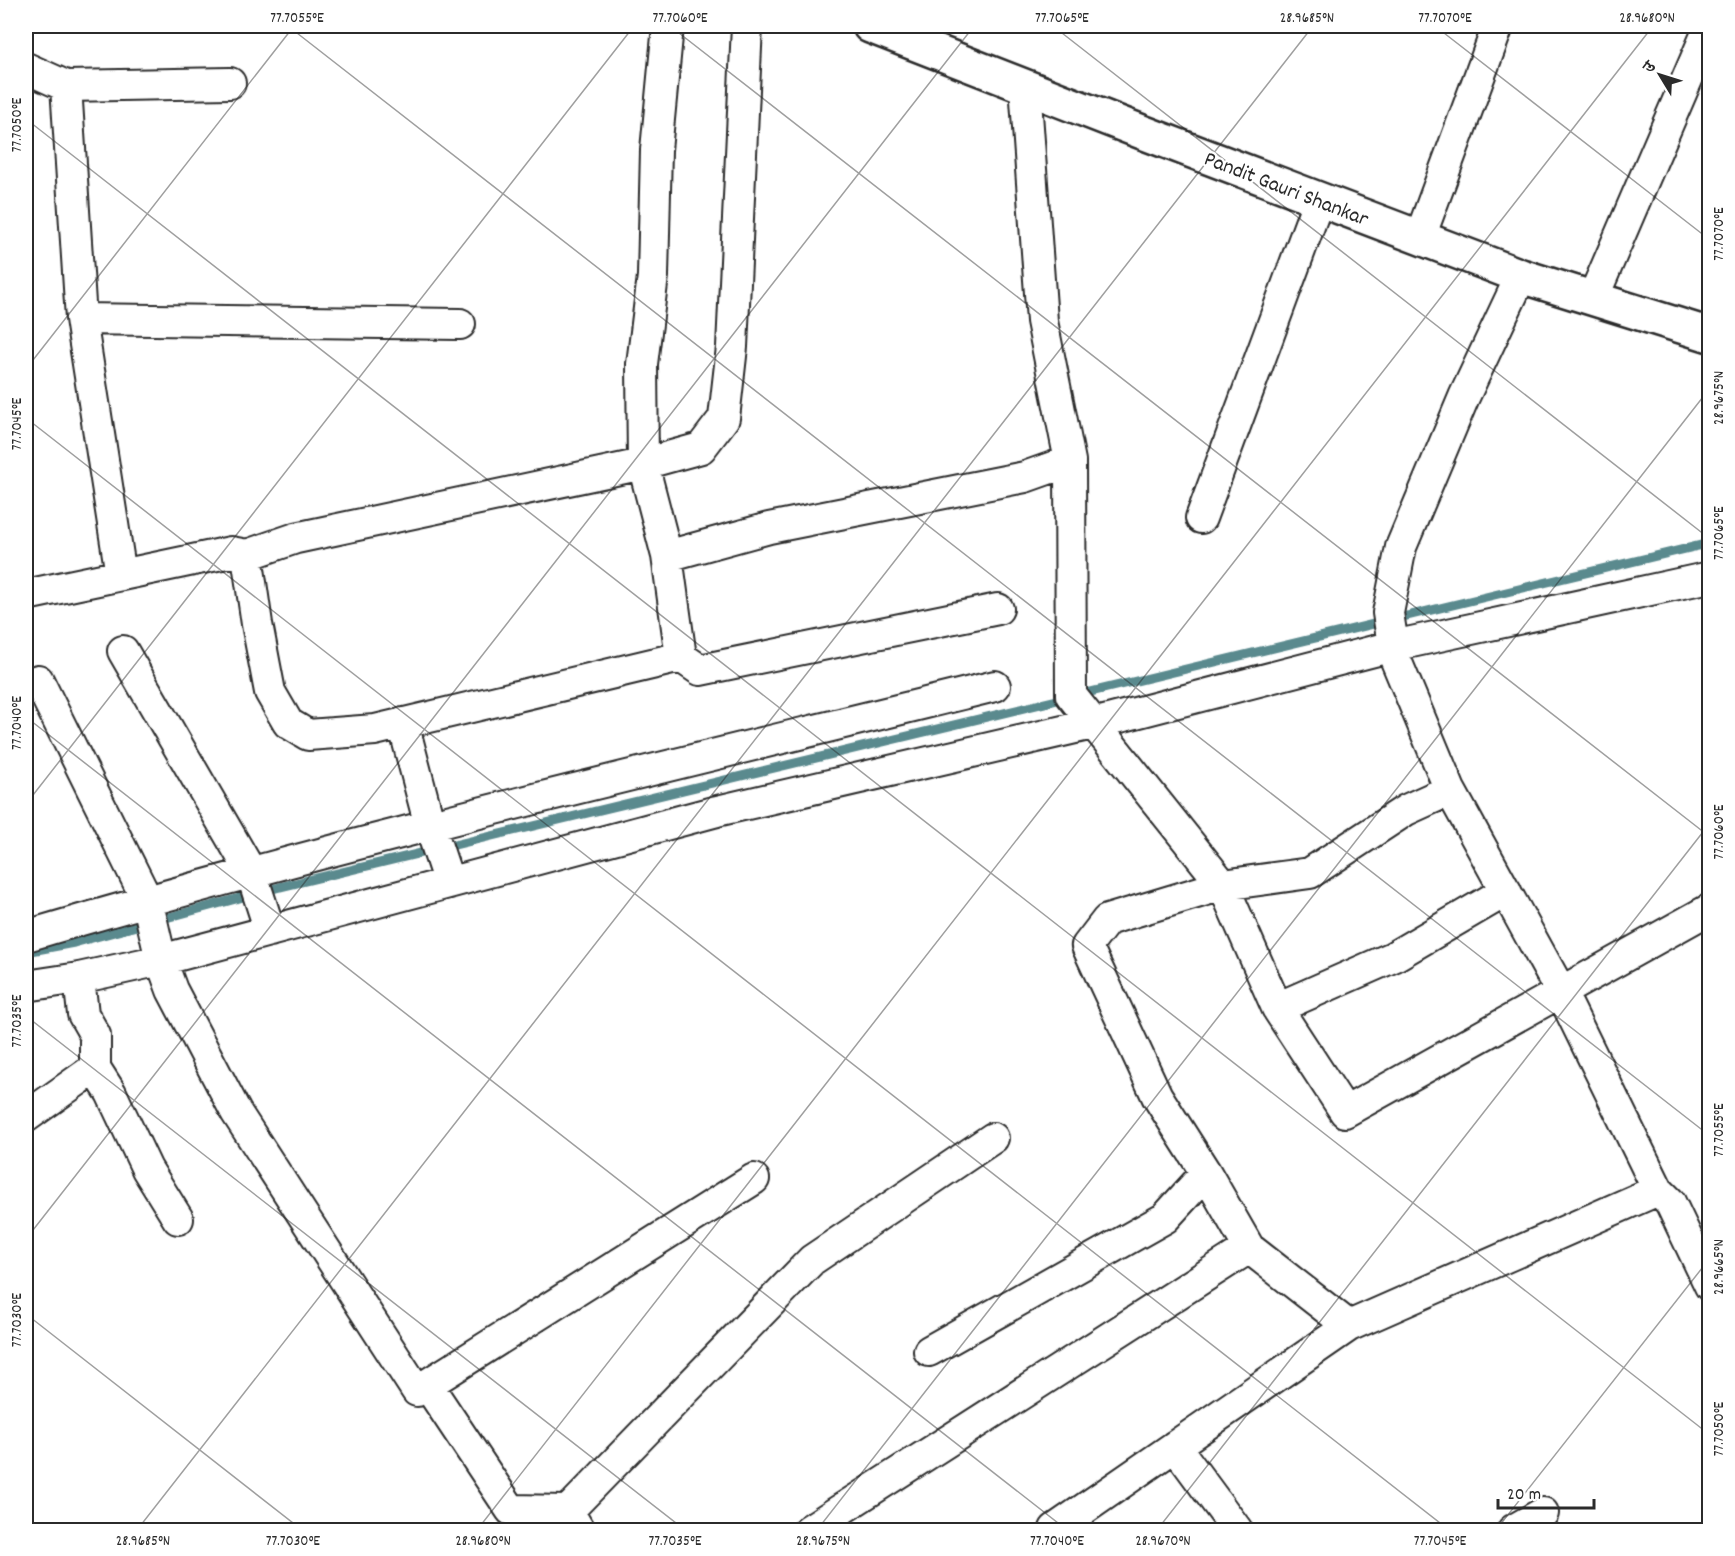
<svg xmlns="http://www.w3.org/2000/svg" width="1735" height="1556" viewBox="0 0 1735 1556" font-family="Dekko,'Playpen Sans Deva',sans-serif">
	<rect width="100%" height="100%" fill="#fff"/>
	<filter id="ink" filterUnits="userSpaceOnUse"><feTurbulence type="fractalNoise" baseFrequency=".0167" numOctaves="2"/><feDisplacementMap in="SourceGraphic" scale="12" xChannelSelector="R" yChannelSelector="G"/><feConvolveMatrix kernelMatrix="1 2 1 2 8 2 1 2 1" color-interpolation-filters="sRGB"/></filter>
	<g filter="url(#ink)">
		<g fill="none" stroke-linecap="round" stroke-linejoin="round">
			<path stroke="#5a8a8e" stroke-width="9" d="M 26,952 L 74,943 L 280,887 L 1710,543"/>
			<g stroke="#2b2b2b" stroke-width="34">
				<path id="minor" d="M 668,26 L 656,150 L 653,276 L 642,364 L 643,464 L 667,556 L 681,657 L 700,670 L 998,609
					M 26,68 L 66,86 L 230,83
					M 66,86 L 81,319 L 121,575
					M 1025,86 L 1042,321 L 1070,461 L 1071,695 L 1223,885 L 1277,1008 L 1345,1112 L 1710,909
					M 1420,237 L 1498,26
					M 1521,276 L 1464,397 L 1401,547 L 1388,613 L 1395,658 L 1450,790 L 1561,992 L 1658,1190 L 1670,1202 L 1710,1286
					M 1593,298 L 1710,26
					M 81,319 L 460,324
					M 1201,518 L 1319,199
					M 247,555 L 257,624 L 270,692 L 288,723 L 308,735 L 375,730 L 681,657
					M 667,556 L 769,528 L 1025,477 L 1070,461
					M 26,595 L 231,552 L 247,555 L 296,538 L 643,464 L 701,448 L 724,418 L 732,347 L 747,26
					M 123,651 L 251,872 L 270,931
					M 38,680 L 147,900 L 161,960 L 172,990 L 236,1112 L 417,1391 L 754,1179
					M 403,723 L 430,826 L 449,883
					M 26,936 C 346,841 671,766 995,686
					M 79,978 L 83,1014 L 95,1035 L 95,1068 L 111,1093 L 147,1169 L 178,1219
					M 26,986 L 79,978 L 161,960 L 717,811 L 1093,724 L 1393,646 L 1710,577
					M 1277,1008 L 1393,957 L 1506,891
					M 26,1117 L 95,1068
					M 1349,1326 L 1249,1248 L 1206,1173 L 1157,1096 L 1087,946 L 1107,920 L 1223,885 L 1310,873 L 1406,810 L 1450,790
					M 929,1351 L 1165,1218 L 1206,1173
					M 427,1384 L 511,1510 L 568,1511 L 579,1530
					M 1175,1446 L 1237,1530
					M 568,1511 L 812,1260 L 993,1138
					M 1055,1529 L 1349,1326 L 1658,1190
					M 809,1530 L 1249,1248
					M 1513,1530 L 1543,1513"/>
			</g>
			<g stroke="#2b2b2b" stroke-width="38">
				<path id="tertiary" d="M 870,26 L 1142,132 L 1521,276 L 1710,335"/>
			</g>
			<use href="#minor" stroke="#fff" stroke-width="30"/>
			<use href="#tertiary" stroke="#fff" stroke-width="33"/>
		</g>
	</g>
	<path fill="none" stroke="#2b2b2b" stroke-width="1.5" stroke-opacity="0.45" d="M 288,26 L 1710,1136M 670,26 L 1710,837M 1053,26 L 1710,539M 1435,26 L 1710,240M 26,119 L 1710,1435M 26,369 L 294,26M 26,418 L 1449,1530M 26,717 L 1067,1530M 26,804 L 634,26M 26,1016 L 685,1530M 26,1239 L 974,26M 26,1314 L 302,1530M 137,1530 L 1313,26M 477,1530 L 1653,26M 817,1530 L 1710,388M 1157,1530 L 1710,823M 1496,1530 L 1710,1258"/>
	<g text-anchor="middle" stroke-width="4.5" stroke-linejoin="round" paint-order="stroke">
		<g font-size="22" fill="#2b2b2b" stroke="#fff">
			<text transform="translate(1287 187) rotate(21)" y="8">Pandit Gauri Shankar</text>
		</g>
	</g>
	<rect width="1735" height="1556" fill="none" stroke="#fff" stroke-width="66"/>
	<g transform="translate(1660 75) rotate(308)" stroke="#ffffff" stroke-width="4.5" paint-order="stroke">
	<path d="M0-4.5L10 22L0 15L-10 22Z" fill="#2b2b2b"/>
	<text y="-9" font-size="16" font-weight="bold" text-anchor="middle" fill="#2b2b2b">उ</text>
	</g>
	<path d="M1498 1499v9h96v-9" fill="none" stroke="#2b2b2b" stroke-width="3"/>
	<text x="1507" y="1499" font-size="18" fill="#2b2b2b" stroke="#ffffff" stroke-width="4.5" paint-order="stroke">20 m</text>
	<rect x="33" y="33" width="1669" height="1490" fill="none" stroke="#2b2b2b" stroke-width="2"/>
	<g font-size="15" text-anchor="middle" fill="#2b2b2b">
		<text x="297" y="22">77.7055°E</text>
		<text x="680" y="22">77.7060°E</text>
		<text x="1062" y="22">77.7065°E</text>
		<text x="1307" y="22">28.9685°N</text>
		<text x="1445" y="22">77.7070°E</text>
		<text x="1647" y="22">28.9680°N</text>
		<text transform="translate(16 125) rotate(-90)" y="5">77.7050°E</text>
		<text transform="translate(1718 234) rotate(-90)" y="5">77.7070°E</text>
		<text transform="translate(1718 398) rotate(-90)" y="5">28.9675°N</text>
		<text transform="translate(16 424) rotate(-90)" y="5">77.7045°E</text>
		<text transform="translate(1718 533) rotate(-90)" y="5">77.7065°E</text>
		<text transform="translate(16 723) rotate(-90)" y="5">77.7040°E</text>
		<text transform="translate(1718 832) rotate(-90)" y="5">77.7060°E</text>
		<text transform="translate(16 1021) rotate(-90)" y="5">77.7035°E</text>
		<text transform="translate(1718 1130) rotate(-90)" y="5">77.7055°E</text>
		<text transform="translate(1718 1267) rotate(-90)" y="5">28.9665°N</text>
		<text transform="translate(16 1320) rotate(-90)" y="5">77.7030°E</text>
		<text transform="translate(1718 1429) rotate(-90)" y="5">77.7050°E</text>
		<text x="143" y="1545">28.9685°N</text>
		<text x="293" y="1545">77.7030°E</text>
		<text x="483" y="1545">28.9680°N</text>
		<text x="675" y="1545">77.7035°E</text>
		<text x="823" y="1545">28.9675°N</text>
		<text x="1057" y="1545">77.7040°E</text>
		<text x="1163" y="1545">28.9670°N</text>
		<text x="1440" y="1545">77.7045°E</text>
	</g>
</svg>
